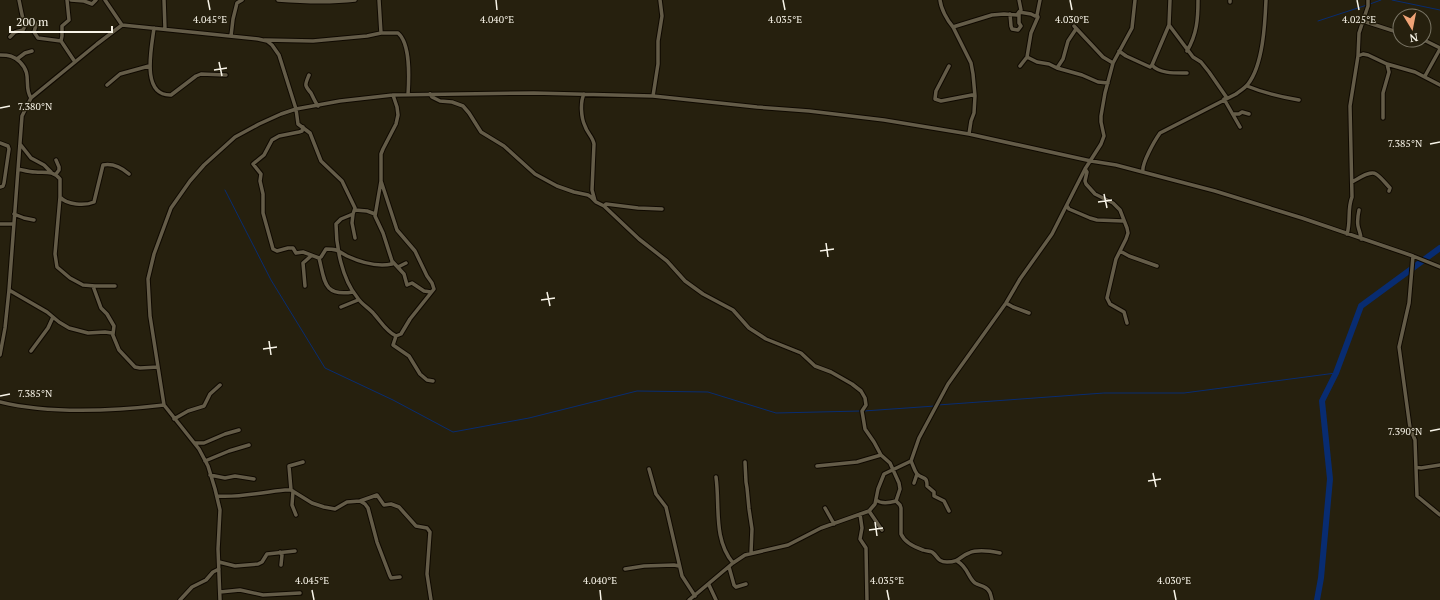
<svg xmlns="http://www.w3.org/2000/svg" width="1440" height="600" viewBox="0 0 1440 600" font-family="'PT Serif',serif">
	<rect width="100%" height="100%" fill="#26200e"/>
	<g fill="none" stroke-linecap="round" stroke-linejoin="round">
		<path stroke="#082c71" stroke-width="1" d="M 1392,0 L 1440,10
			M 1370,4 L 1381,0
			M 1318,21 L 1367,5
			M 225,190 L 271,280 L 325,368 L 393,400 L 453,432 L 529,418 L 637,391 L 708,392 L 776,413 L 861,411
			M 938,405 L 1104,393 L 1184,393 L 1336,373
			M 864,411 L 935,406"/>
		<path stroke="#082c71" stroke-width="6" d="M 1317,600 L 1321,578 L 1330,479 L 1322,401 L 1336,373 L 1361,306 L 1440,248"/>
		<g stroke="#0f0900" stroke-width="5.5">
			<path id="minor" d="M 71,0 L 84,1 L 92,4 L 96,0
				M 105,0 L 122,25 L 258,39 L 267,41 L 272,45 L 279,55 L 296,109 L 298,124 L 310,133 L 321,161 L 342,181 L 355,208 L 353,214 L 341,219 L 336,224 C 336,247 342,279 357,297 C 361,304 369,308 374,314 C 382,323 386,331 396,336
				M 164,0 L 165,29
				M 278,0 C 304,2 329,3 355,0
				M 379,0 L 381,33
				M 940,0 C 941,9 947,20 953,27 L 971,63 L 973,74 L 975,96 L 974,113 L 971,121 L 969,134
				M 1170,0 L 1169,25 L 1193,57 L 1201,62 L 1209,72 L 1227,98
				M 1230,2 L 1230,0
				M 1010,14 L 1011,26 L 1012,29 L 1018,30 L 1021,26 L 1019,23 L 1019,12 L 1021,10 L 1019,0
				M 1363,19 L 1366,22 L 1400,33
				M 24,20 L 35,22 L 36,25 L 34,32 L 38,38 L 61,41 L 75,62
				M 1074,26 L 1103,57 L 1113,63
				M 953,27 L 992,15 L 1004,14 L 1017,15 L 1019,12 L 1031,14 L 1035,16 L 1037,15 L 1040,0
				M 154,28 C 152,46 140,96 171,95 L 196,76 L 201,74 L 226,75
				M 231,36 L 233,19 L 237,3 L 242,0
				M 10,37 L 15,32 L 23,30 L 25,26 C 22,17 21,9 19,0
				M 265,40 L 313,41 L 367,36 L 381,33 L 398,33 C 411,44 409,79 408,95
				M 1424,40 L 1440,48
				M 61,41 L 62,36 L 62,26 L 69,20 L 67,0
				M 1119,51 L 1126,56 L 1150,67 L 1152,65 C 1159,74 1177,73 1187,73
				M 1187,51 C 1197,34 1198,19 1198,0
				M 0,55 C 9,55 14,56 20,62 C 33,75 23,86 31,98
				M 1358,56 L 1363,54 L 1368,55 L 1387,64 L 1415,72 L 1440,85
				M 1027,57 L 1037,62 L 1049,64 L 1057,68 L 1082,75 L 1098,82 L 1108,83
				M 17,59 L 25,53 L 32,51
				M 1152,65 L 1169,25
				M 949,66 L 936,91 L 935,99 L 941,101 L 972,95 L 975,96
				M 1020,66 L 1027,57 L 1031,33 L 1038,17 L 1037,15
				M 1057,68 L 1063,59 L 1068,41 L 1076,29
				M 309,75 C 305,85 304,85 311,93 C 313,97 315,102 318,106
				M 1425,76 L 1440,49
				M 107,85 L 120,74 L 149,66
				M 1247,86 C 1264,93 1281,97 1299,100
				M 430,94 L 432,97 L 440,101 L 452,102 L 463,106 L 469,113 L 481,132 L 504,146 L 535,174 L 557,186 L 574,192 L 588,195 L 591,197 L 596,202 L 604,206 L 639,239 L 667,261 L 685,281 L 703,294 L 733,310 L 749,328 L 766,339 L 801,353 L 815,366 L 831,372 L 852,384 L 861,391 L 865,398 L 866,405 L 862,411 L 865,429 L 874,442 L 881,455 L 890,463 L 899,483 L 900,489 L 896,501 C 889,503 881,504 876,500
				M 584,94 C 580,102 581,118 585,126 C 587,133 593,137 594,144 L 592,190 L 595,201
				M 393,95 L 397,107 L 398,115 L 396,124 L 383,149 L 381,154 L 381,181 L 375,216 L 383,233 L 392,261 L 404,274 L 407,285 L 412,283 L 424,291 L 431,292
				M 653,96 L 658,64 L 658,41 L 662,16 L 660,0
				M 1224,99 L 1240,127
				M 1234,114 L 1239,114 L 1242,112 L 1249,114
				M 1383,118 L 1383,93 L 1389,72 L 1387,64
				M 303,127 L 302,131 L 299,132 L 279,136 L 272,140 L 264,155 L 253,164 L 261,174 L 260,181 L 263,194 L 263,213 L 273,249 L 277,251 L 288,248 L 293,248 L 296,253 L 303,252 L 319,258 L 321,257 L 326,249 C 338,249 338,251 347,256 C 360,262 378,267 392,264 L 392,261
				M 0,143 L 8,146 L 9,149 L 4,183 L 3,186 L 0,187
				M 20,144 L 31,158 L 44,165 L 51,172
				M 18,169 C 23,170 29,172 35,172 C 45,173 53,170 60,179 L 60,197 L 55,254 L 57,267 L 70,278 L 83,285 L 95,286 L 115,286
				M 1085,169 L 1087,172 L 1085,181 L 1086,184 L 1095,194 L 1113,203 L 1120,210 L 1127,228 L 1128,233 L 1126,239 L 1116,259 L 1107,298 L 1110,304 L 1124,312 L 1127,323
				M 1143,172 C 1141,164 1155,140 1160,133 L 1236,94 C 1240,91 1245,88 1248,84 C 1263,65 1265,24 1266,0
				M 56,174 L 59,170 L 59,167 L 56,160
				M 381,181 L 397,230 L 415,251 L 427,276 L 432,283 L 434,289 L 410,319 L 401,334 L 396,336 L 393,345 L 409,356 L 420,374 L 427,380 L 433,381
				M 1352,182 C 1358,179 1370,170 1376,174 C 1381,177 1386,184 1390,188 L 1389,191
				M 60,197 C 67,205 85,206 94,202 L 103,165 C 113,163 122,168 129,174
				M 604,206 L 606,204 L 638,208 L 662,209
				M 1067,206 L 1069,209 L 1090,218 L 1097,220 L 1123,221
				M 355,210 L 367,211 L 375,214
				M 1359,210 C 1358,215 1357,221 1358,226 C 1359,231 1361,234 1361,239
				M 14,214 L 24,218 L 34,220
				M 353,214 L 352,223 L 355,238
				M 0,224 L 14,224
				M 1347,234 C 1351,222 1347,209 1352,197 L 1350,106 L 1358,56 L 1359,33 L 1368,6 L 1368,0
				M 1120,251 L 1129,256 L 1157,266
				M 1413,256 L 1409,303 L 1399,347 L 1410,428 L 1415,440 L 1417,496 L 1440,515
				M 319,258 C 325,281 323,297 353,292
				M 398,267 L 406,263
				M 93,286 L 101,308 L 107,314 L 114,326 L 113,334
				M 305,286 L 303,263 L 311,256
				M 9,290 L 47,312 L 59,322 L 69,328 L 88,333 L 105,332 L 112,333 L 119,350 L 135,367 L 140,368 L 158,367
				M 1006,303 L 1013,307 L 1029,313
				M 341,307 L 358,300
				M 31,351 L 48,328 L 53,317
				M 0,355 L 5,328 L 9,290 L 22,116 L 31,98 L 97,44 L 122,25
				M 0,402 C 49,414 113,411 164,405
				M 174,419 L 188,411 L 204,406 L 210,394 L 220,385
				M 195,443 L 204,443 L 225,434 L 239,430
				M 205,461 L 229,451 L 249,445
				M 911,461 C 913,465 914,470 917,474 C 923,480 927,475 927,486 L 934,492 L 934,496 L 944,501 L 949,511
				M 745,462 L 746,482 L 747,488 L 749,509 L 752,529 L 751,553
				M 817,466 L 857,462 L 881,455
				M 1416,467 L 1421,468 L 1440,465
				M 649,469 L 656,494 L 666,507 L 682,576 L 695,596
				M 210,475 L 225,478 L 235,476 L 254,479
				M 716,477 C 720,506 713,539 733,563
				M 914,483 L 917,474
				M 291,490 L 289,466 L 303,462
				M 293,491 L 292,505 L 296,515
				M 217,496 C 240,498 262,492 285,490 L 291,490 L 312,503 L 324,507 L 335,509 L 347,502 L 360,501 L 377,495 L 384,505 L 391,504 L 399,507 L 416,526 L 427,528 L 430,532 L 427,574 L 431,600
				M 360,501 L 365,504 L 368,508 L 377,542 L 390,576 L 391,578 L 400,577
				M 896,501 L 900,505 L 901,508 L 901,534 C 905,543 914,547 923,550 C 925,551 930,551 932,552 C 938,556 937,562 947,562 C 960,562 960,556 969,553 C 978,549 990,551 1000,553
				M 825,508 L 834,524
				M 869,511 L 882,530
				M 860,514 L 862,528 L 860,539 L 866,548 L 867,600
				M 280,552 L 282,555 L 281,565
				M 957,561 C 968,567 968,578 975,583 C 980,586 986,586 989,591 C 991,593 991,597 992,600
				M 219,562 L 235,566 L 258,564 L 262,562 L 267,554 L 295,551
				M 729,567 L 734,585 L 736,587 L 746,584
				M 625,569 L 644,566 L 674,565 L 679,566
				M 709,585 L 716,600
				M 220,592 L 240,590 L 263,595 L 300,593
				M 180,600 L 192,587 L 206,580 L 213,572 L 219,569
				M 220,600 L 218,549 L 220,510 L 215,489 L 208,466 L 199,449 L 164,405 L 150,316 L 148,279 L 154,254 L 171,208 L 190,181 L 204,165 L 235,137 L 259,124 L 281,114 L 296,109 L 340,101 L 393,95 L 534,93 L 653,96 L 757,107 L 809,111 L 884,120 L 969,134 L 1091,161 L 1116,165 L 1215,191 L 1302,218 L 1413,256 L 1440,267
				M 689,600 L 733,563 L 745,555 L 788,545 L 821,528 L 869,511 L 875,504 L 878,489 L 884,474 L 911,461 L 919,438 L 948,384 L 1006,303 L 1020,279 L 1052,234 L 1085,169 L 1101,144 L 1104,136 L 1101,122 L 1101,116 L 1105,93 L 1113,63 L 1132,28 L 1135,0"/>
		</g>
		<use href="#minor" stroke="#645c48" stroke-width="3.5"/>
	</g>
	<path fill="none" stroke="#f8f4e8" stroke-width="1.5" d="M 208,0 L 210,10M 496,0 L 497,10M 783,0 L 785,10M 1070,0 L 1072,10M 1357,0 L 1359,10M 219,62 L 222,76M 214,70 L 227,68M 0,108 L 10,106M 1430,144 L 1440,142M 1104,194 L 1107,208M 1098,202 L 1112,200M 826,243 L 828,257M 820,251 L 834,249M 547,292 L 550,306M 541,300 L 555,298M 269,341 L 271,355M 263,349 L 277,347M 0,396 L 10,394M 1430,431 L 1440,429M 1153,473 L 1156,487M 1148,481 L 1161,479M 875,522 L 877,536M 869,530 L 883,528M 312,590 L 314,600M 600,590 L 601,600M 887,590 L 889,600M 1174,590 L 1176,600"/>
	<g font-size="10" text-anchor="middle" fill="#f8f4e8" stroke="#26200e" stroke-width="3" stroke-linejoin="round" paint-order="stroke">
		<text x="1359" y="23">4.025°E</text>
		<text x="210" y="23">4.045°E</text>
		<text x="497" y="23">4.040°E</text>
		<text x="785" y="23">4.035°E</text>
		<text x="1072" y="23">4.030°E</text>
		<text x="35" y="110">7.380°N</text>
		<text x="1405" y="147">7.385°N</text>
		<text x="35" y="397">7.385°N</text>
		<text x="1405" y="435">7.390°N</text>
		<text x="312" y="584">4.045°E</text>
		<text x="600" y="584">4.040°E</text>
		<text x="887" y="584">4.035°E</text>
		<text x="1174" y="584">4.030°E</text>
	</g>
	<g transform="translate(1412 28) rotate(170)"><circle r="19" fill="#26200e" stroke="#7a7565"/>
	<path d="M0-3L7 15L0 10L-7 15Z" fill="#efa377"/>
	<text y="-6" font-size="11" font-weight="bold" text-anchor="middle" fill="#f8f4e8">N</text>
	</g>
	<path d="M10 26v6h102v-6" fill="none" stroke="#f8f4e8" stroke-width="2"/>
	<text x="16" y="26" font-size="12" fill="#f8f4e8" stroke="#26200e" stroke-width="3" paint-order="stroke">200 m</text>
</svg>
